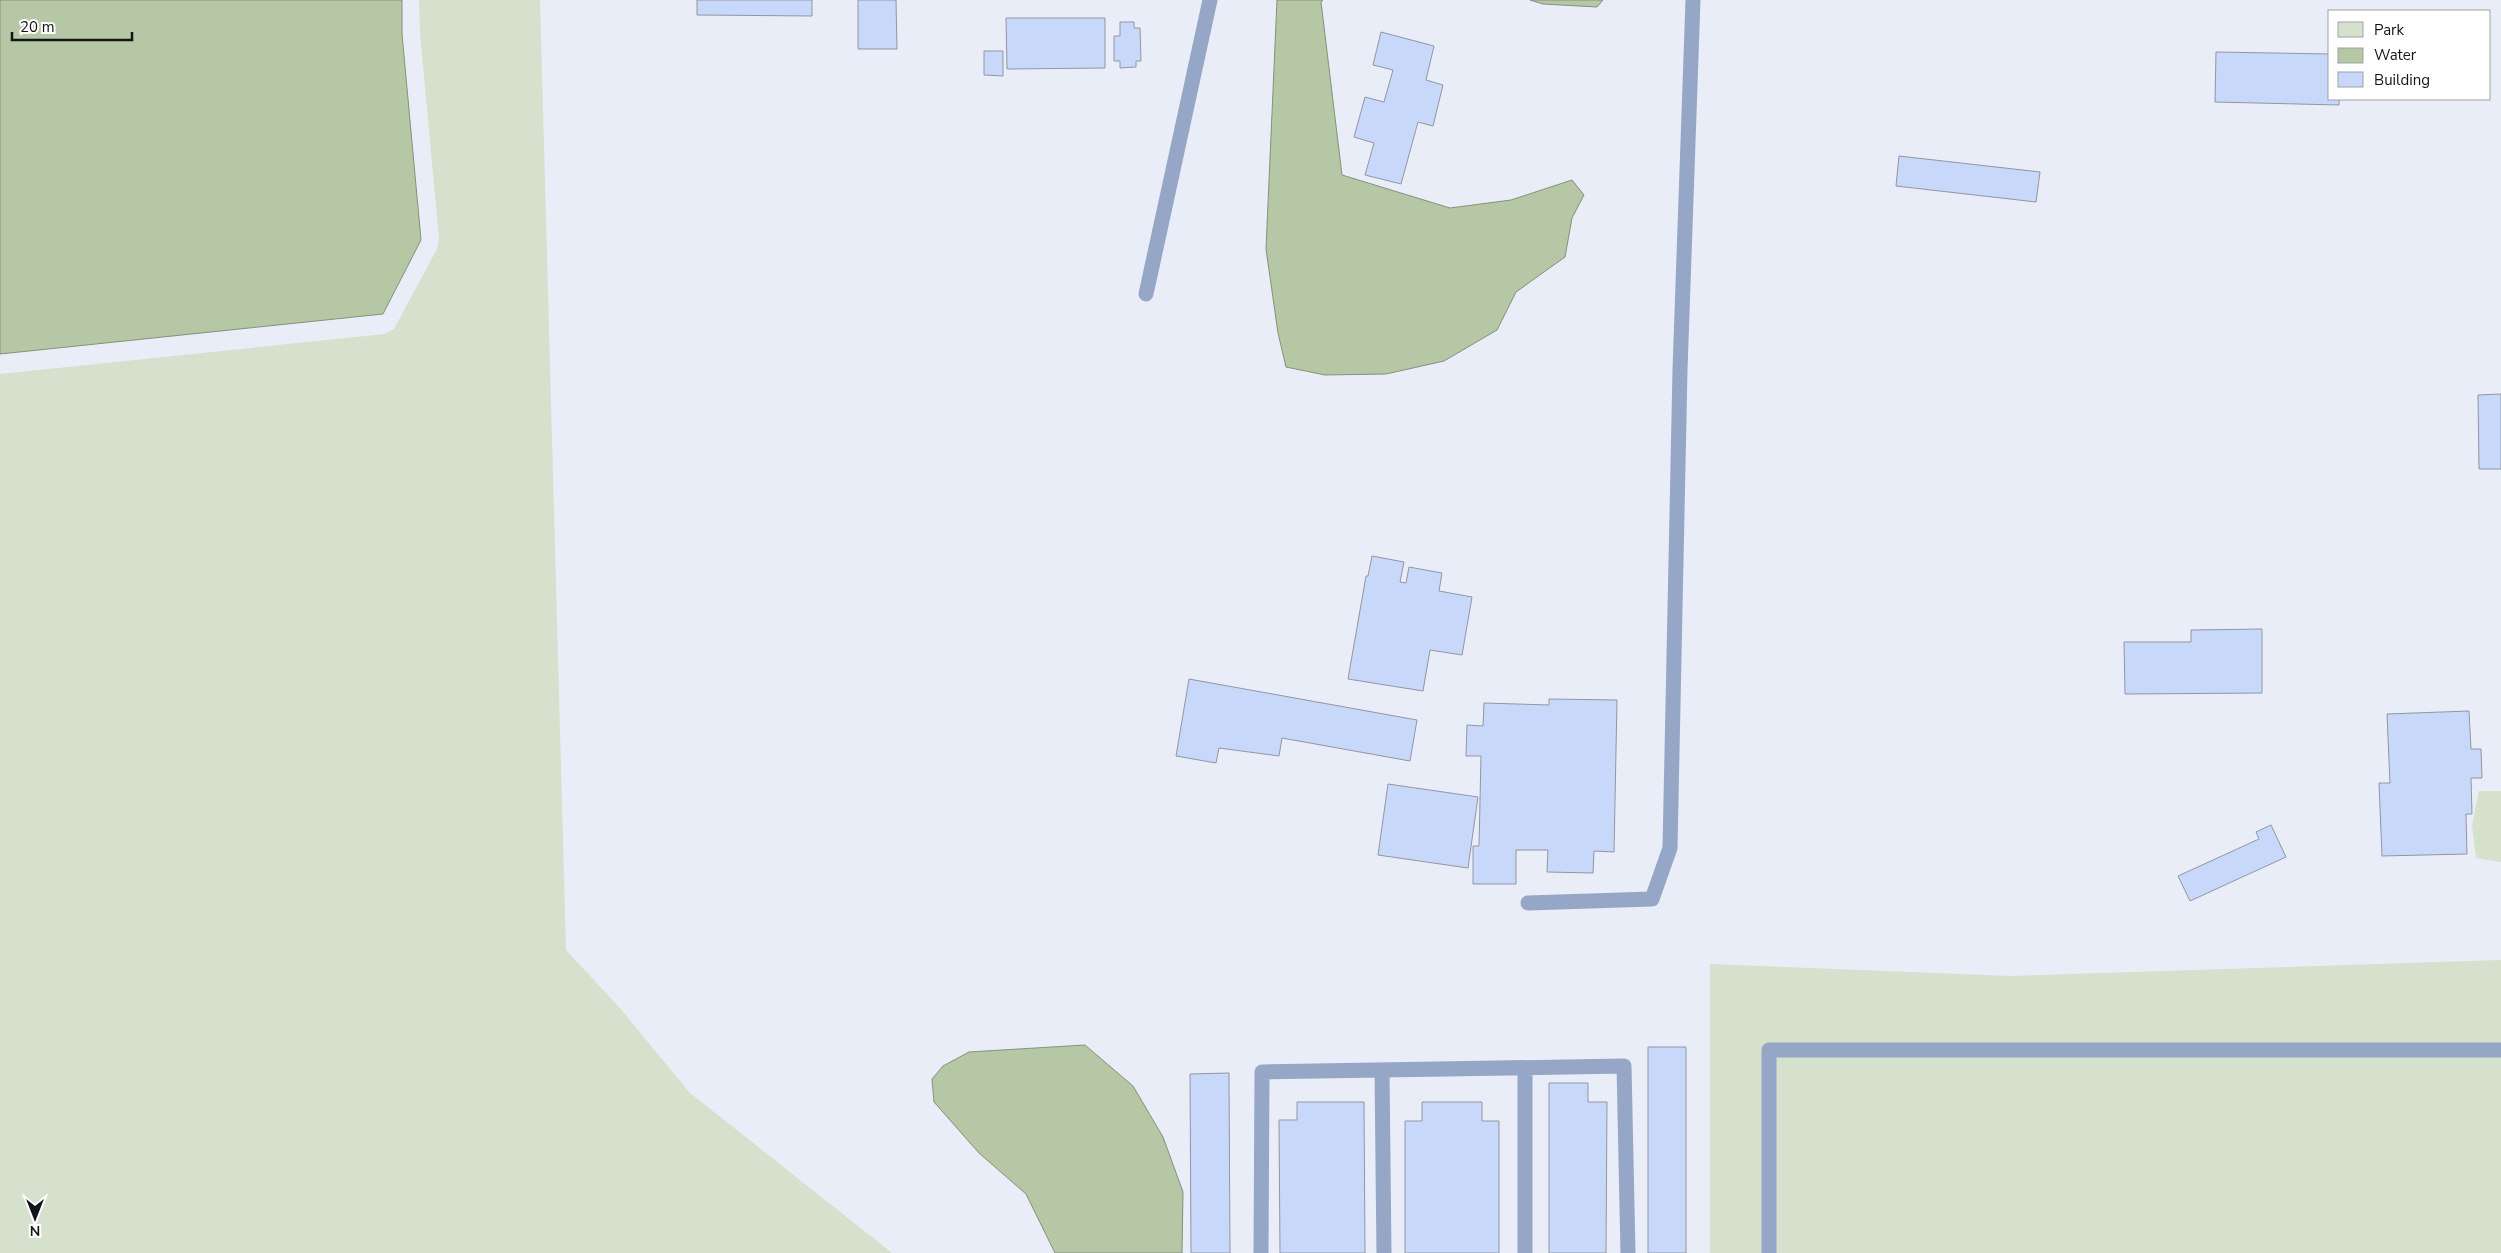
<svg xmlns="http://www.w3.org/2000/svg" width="2501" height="1253" viewBox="0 0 2501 1253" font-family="'Nunito Sans',sans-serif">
	<rect width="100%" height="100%" fill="#e8edf7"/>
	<path fill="#d5e1cc" d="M 419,0 L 540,0 L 566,950 L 619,1007 L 690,1093 L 892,1253 L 0,1253 L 0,374 L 385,334 L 394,329 L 437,249 L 439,238 L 420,33 Z
		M 2479,791 L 2501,791 L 2501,862 L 2476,858 L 2472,825 Z
		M 2501,960 L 2501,1253 L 1710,1253 L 1710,964 L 2011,976 Z"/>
	<path fill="#b6c7a5" stroke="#85917a" d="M 0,0 L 402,0 L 402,34 L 421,240 L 383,314 L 0,354 Z
		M 1277,0 L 1323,0 L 1321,2 L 1342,175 L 1450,208 L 1511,200 L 1572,180 L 1584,195 L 1572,218 L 1565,257 L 1516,292 L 1497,330 L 1444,361 L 1386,374 L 1325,375 L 1286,367 L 1278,333 L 1266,249 Z
		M 1530,0 L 1603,0 L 1597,7 L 1543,4 Z
		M 1085,1045 L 1133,1086 L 1163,1137 L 1183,1192 L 1182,1253 L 1055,1253 L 1026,1194 L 979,1153 L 934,1102 L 932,1079 L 943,1066 L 969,1052 Z"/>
	<path fill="#c8d8fa" stroke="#9296a0" d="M 697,0 L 812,0 L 812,16 L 697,15 Z
		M 858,0 L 896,0 L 897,49 L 858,49 Z
		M 1006,18 L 1105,18 L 1105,68 L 1007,69 Z
		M 1120,22 L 1134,22 L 1134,28 L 1140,28 L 1141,61 L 1136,61 L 1136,67 L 1120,68 L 1120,61 L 1114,61 L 1114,36 L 1120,36 Z
		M 1381,32 L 1434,46 L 1426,80 L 1443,85 L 1433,126 L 1418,122 L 1401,184 L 1365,175 L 1374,143 L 1354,137 L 1365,97 L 1384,102 L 1393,70 L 1373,65 Z
		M 984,51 L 1003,51 L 1003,76 L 984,75 Z
		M 2216,52 L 2330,54 L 2330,99 L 2339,99 L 2339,105 L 2215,102 Z
		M 1899,156 L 2040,172 L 2036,202 L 1896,186 Z
		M 2501,394 L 2501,469 L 2479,469 L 2478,395 Z
		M 1372,556 L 1404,562 L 1400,582 L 1406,583 L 1409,567 L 1442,573 L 1439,591 L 1472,597 L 1462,655 L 1430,650 L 1423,691 L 1348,679 L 1366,576 L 1368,576 Z
		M 2262,629 L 2262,693 L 2125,694 L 2124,642 L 2191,642 L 2191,630 Z
		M 1189,679 L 1417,720 L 1410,761 L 1282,738 L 1279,756 L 1219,748 L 1216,763 L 1176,756 Z
		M 1549,699 L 1617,700 L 1614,852 L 1594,851 L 1593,873 L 1547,872 L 1548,850 L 1516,850 L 1516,884 L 1473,884 L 1473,846 L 1479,846 L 1481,756 L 1466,756 L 1467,725 L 1483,726 L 1484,703 L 1549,705 Z
		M 2469,711 L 2471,749 L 2481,749 L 2482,778 L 2471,778 L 2472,814 L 2466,814 L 2467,854 L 2382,856 L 2379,783 L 2390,783 L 2387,714 Z
		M 1388,784 L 1478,797 L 1468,868 L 1378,855 Z
		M 2271,825 L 2286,857 L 2190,901 L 2178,876 L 2259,839 L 2256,832 Z
		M 1648,1047 L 1686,1047 L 1686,1253 L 1648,1253 Z
		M 1229,1073 L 1230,1253 L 1191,1253 L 1190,1074 Z
		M 1549,1083 L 1588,1083 L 1588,1102 L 1607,1102 L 1606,1253 L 1549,1253 Z
		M 1297,1102 L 1364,1102 L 1365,1253 L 1280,1253 L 1279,1120 L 1297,1120 Z
		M 1422,1102 L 1482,1102 L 1482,1121 L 1499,1121 L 1499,1253 L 1405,1253 L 1405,1121 L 1422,1121 Z"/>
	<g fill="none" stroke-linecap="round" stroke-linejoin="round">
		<path stroke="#96a6c6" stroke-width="15" d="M 1146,294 L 1210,0
			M 1528,903 L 1652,899 L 1670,848 L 1680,370 L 1693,0
			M 1525,1068 L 1525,1253
			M 1382,1070 L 1384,1253
			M 1261,1253 L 1262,1072 L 1624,1066 L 1628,1253
			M 1769,1253 L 1769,1050 L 2501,1050"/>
	</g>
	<rect x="2328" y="10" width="162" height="90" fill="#ffffff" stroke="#a0a1a2"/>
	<rect x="2338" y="22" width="25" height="15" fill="#d5e1cc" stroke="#a0a1a2"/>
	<text x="2374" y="35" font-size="15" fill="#121417">Park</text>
	<rect x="2338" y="48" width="25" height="15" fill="#b6c7a5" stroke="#a0a1a2"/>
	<text x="2374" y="60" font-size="15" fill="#121417">Water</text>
	<rect x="2338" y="72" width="25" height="15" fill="#c8d8fa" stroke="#a0a1a2"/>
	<text x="2374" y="85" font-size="15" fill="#121417">Building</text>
	<g transform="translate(35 1218) rotate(180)" stroke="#ffffff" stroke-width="4" paint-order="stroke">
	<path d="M0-4L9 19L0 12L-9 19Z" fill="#121417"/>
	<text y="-8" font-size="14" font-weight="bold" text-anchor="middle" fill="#121417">N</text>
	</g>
	<path d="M12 32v8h120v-8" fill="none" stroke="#121417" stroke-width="2.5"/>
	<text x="20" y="32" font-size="15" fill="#121417" stroke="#ffffff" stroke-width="4" paint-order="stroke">20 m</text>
</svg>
